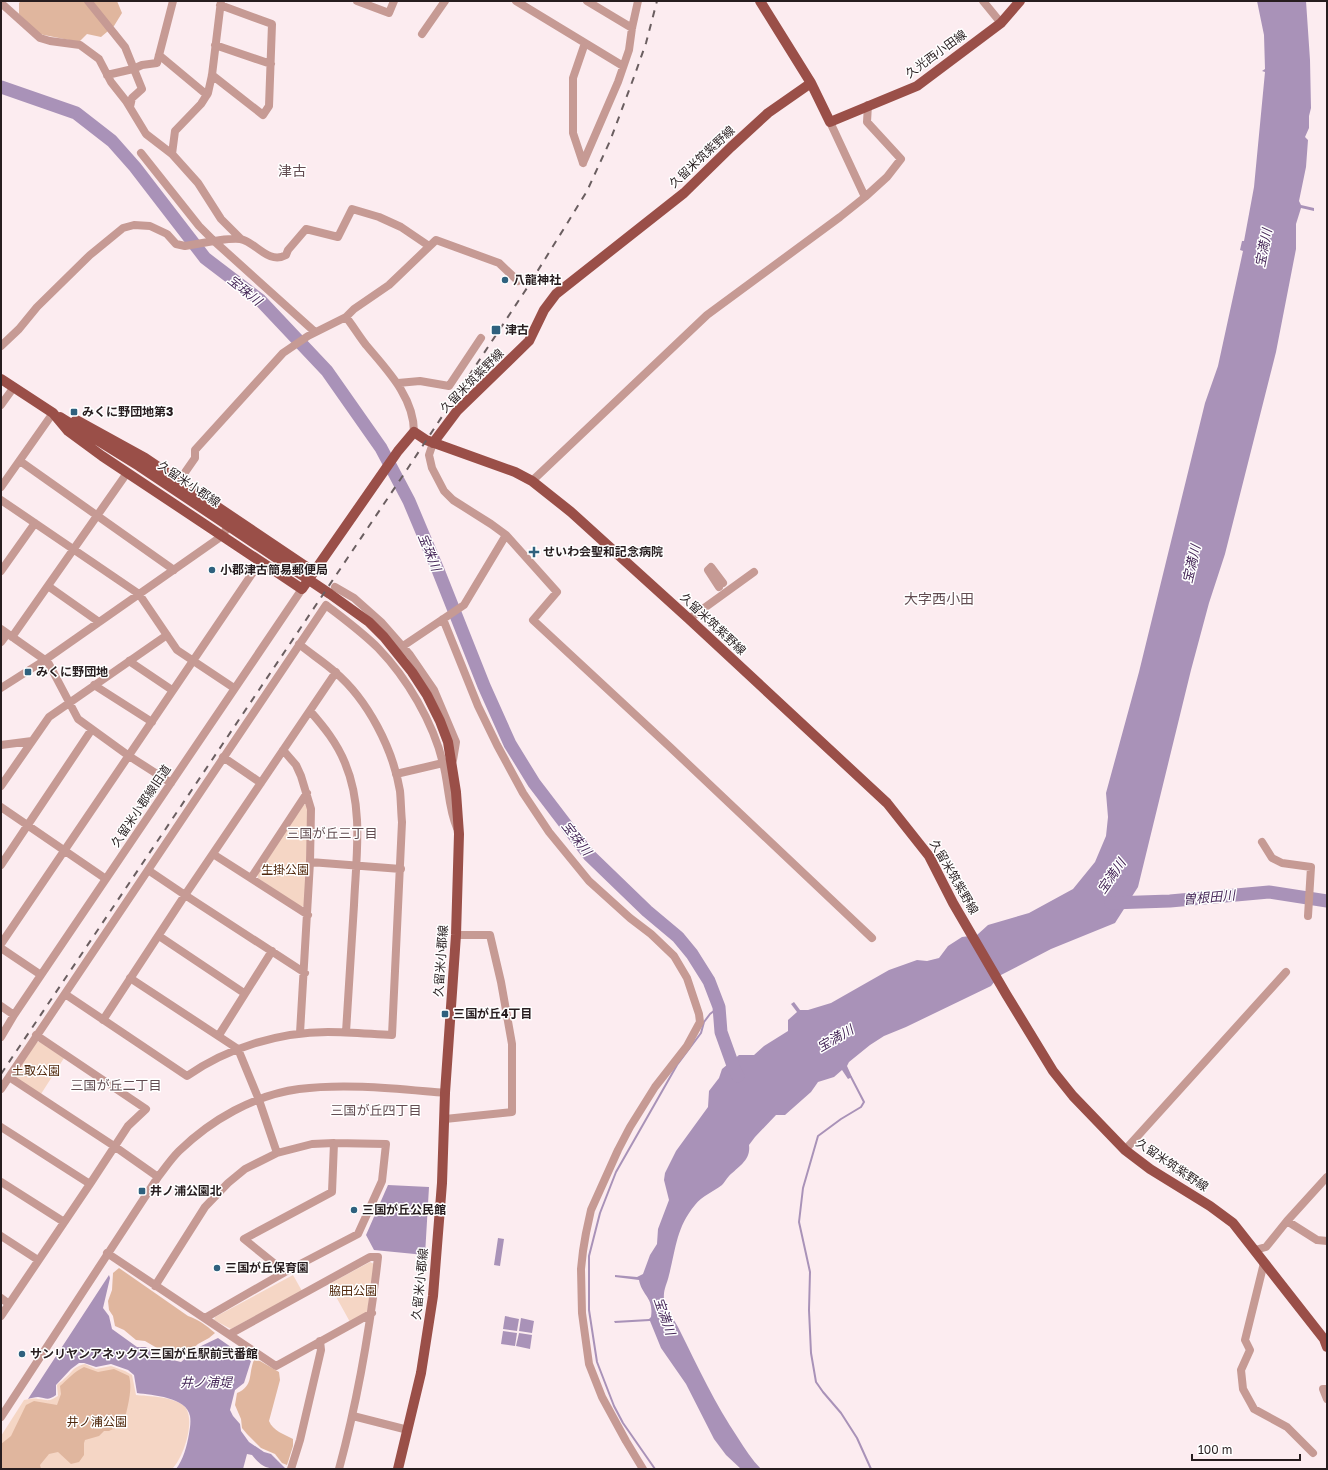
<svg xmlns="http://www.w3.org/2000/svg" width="1328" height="1470" viewBox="0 0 1328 1470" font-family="'Golos Text','Noto Sans JP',sans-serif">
	<rect width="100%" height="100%" fill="#fcecf0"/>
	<path fill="#f5d6c5" d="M 303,804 L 308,805 L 305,906 L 301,907 L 258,878 L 257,874 Z
		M 36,1042 L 40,1042 L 64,1058 L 41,1094 L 15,1078 L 14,1074 Z
		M 370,1262 L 374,1264 L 367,1313 L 350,1322 L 329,1284 Z
		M 293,1275 L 302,1291 L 231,1329 L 214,1320 L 215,1317 Z
		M 85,1364 L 96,1369 L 111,1366 L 125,1371 L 132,1375 L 136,1395 C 148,1396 175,1397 184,1406 C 197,1418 183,1459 172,1469 L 1,1469 L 1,1436 L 24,1400 C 29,1399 34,1398 38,1399 C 49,1400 48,1402 58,1396 L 57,1385 C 59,1382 62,1382 64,1379 C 73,1372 72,1367 85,1364 Z"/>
	<path fill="#e0b69e" d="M 21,1 L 117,1 L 122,13 L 114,26 L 101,37 L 87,34 L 79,42 L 39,34 L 19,14 L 19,3 Z
		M 119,1268 L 188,1316 C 199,1320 206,1325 215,1333 L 209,1338 L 198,1344 L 188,1353 L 178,1358 L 169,1355 L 145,1341 L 136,1340 L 124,1330 L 115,1326 L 113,1316 L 109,1310 L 108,1301 L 112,1290 L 113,1273 Z
		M 254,1360 L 260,1361 L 279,1372 L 280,1380 L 269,1421 C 273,1431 284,1434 293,1439 L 293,1446 L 287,1465 L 282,1463 L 275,1454 L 261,1448 L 247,1434 L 242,1428 L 241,1419 L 235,1405 L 237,1393 C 254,1386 248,1374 254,1360 Z
		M 84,1367 L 98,1372 L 114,1369 L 129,1376 C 133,1390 127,1408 124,1423 L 109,1431 L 104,1431 L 99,1436 L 85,1440 L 84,1443 L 84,1455 L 79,1462 L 71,1464 L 58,1452 L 49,1454 L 40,1465 L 41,1469 L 1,1469 L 1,1444 L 11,1436 L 26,1405 L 34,1401 L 57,1405 L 61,1394 L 60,1386 C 68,1379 74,1372 84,1367 Z"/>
	<path fill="#a992b8" d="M 1257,1 L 1306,1 L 1310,60 L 1311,108 L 1309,116 L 1309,128 L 1305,137 L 1308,140 L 1306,167 L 1299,201 L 1301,205 L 1314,208 L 1314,211 L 1301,208 L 1296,224 L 1296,249 L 1276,352 L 1225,554 L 1209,603 L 1191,670 L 1138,887 L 1115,923 L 1051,949 L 999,976 L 991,986 L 906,1027 L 884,1036 L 870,1045 L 849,1062 L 847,1066 L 852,1077 L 848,1079 L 842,1070 L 834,1077 L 818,1082 L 811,1092 L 785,1115 L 776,1115 L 755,1137 L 749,1145 C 751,1160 739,1166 729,1176 C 726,1179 724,1183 722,1185 C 713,1192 702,1196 695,1205 C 676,1228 676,1249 669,1275 C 667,1284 663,1290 664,1299 C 667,1312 675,1320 680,1331 C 698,1367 715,1404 738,1438 C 745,1449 752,1460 761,1469 L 741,1469 L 726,1455 L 714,1439 L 686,1384 L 661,1348 L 650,1321 L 615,1323 L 614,1321 L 649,1319 L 651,1317 C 654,1297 642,1296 639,1280 L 615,1277 L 615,1275 L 637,1277 L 643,1274 L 650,1255 L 657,1244 L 658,1229 L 669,1200 L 664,1180 L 665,1173 L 676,1151 L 708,1107 L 709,1091 L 719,1078 L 722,1069 L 739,1055 L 754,1055 L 764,1046 L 788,1031 L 788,1020 L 797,1012 L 791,1004 L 794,1002 L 800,1010 L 808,1010 L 831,1003 L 889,970 L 917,960 L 927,961 L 939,958 L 948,946 L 962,937 L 977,935 L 988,925 L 1029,913 L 1073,889 L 1095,862 L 1106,836 L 1108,817 L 1106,793 L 1139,672 L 1205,403 L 1218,366 L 1243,251 L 1240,250 L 1242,241 L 1244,241 L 1254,187 L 1265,72 L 1262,71 L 1265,69 L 1264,35 Z
		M 388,1185 L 429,1187 L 425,1255 L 374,1250 L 366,1235 Z
		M 498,1238 L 504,1239 L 500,1266 L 494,1265 Z
		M 109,1275 L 110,1278 L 103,1308 L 109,1316 L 112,1329 L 137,1347 L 146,1347 L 161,1357 L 181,1362 L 187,1357 L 196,1354 L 197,1348 L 218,1338 L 251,1361 L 244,1383 L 235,1390 L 230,1410 L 233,1416 L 240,1424 L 241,1431 L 249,1442 L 264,1452 L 271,1454 L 286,1469 C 269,1469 263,1469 252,1455 L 247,1454 L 243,1469 L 176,1469 C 183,1460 187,1446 189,1434 C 190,1428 191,1422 190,1416 C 187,1397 152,1395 137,1393 L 134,1375 L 128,1370 L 111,1364 L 96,1367 L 84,1363 L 79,1363 L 71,1369 L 56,1385 L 56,1395 C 48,1401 46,1398 38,1397 C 35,1397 31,1398 28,1399 Z
		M 505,1316 L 519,1319 L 517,1331 L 503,1329 Z
		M 521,1318 L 534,1321 L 532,1333 L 519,1331 Z
		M 503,1331 L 517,1333 L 515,1346 L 501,1344 Z
		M 519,1333 L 532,1335 L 530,1349 L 516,1346 Z"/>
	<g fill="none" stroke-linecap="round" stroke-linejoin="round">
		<path stroke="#a992b8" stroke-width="2" d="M 851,1077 L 864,1102 L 861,1107 L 841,1119 L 818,1136 L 803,1188 L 799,1222 L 810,1272 L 809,1310 L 811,1353 L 816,1382 L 823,1392 L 841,1413 L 857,1438 L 871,1469
			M 655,1469 L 623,1423 L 614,1406 L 597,1362 L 589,1310 L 589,1256 L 600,1213 L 616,1172 L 677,1065 L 701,1033 L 704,1022 L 710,1014 L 719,1007"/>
		<path stroke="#a992b8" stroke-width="13" d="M 1,87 L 76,113 L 112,141 L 135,167 L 205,258 L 260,300 L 327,371 L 381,448 L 409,501 L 438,570 L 484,686 L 510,744 L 534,783 L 589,855 L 647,911 L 678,937 L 692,954 L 709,981 L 719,1007 L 721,1032 L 735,1071 L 738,1076
			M 1111,903 L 1170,901 L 1269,892 L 1327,901"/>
		<path stroke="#c69a94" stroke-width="8" d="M 88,1 L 125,47 L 142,89 L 132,98 L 130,107
			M 357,1 L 389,13 L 394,1
			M 516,1 L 623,66
			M 587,1 L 632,28
			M 983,1 L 1001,23
			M 1,3 L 40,38 L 50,41 L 80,45 L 99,59 L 111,82 L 126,101 L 146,134 L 172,154 L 198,183 L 221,219 L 241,239
			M 422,34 L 445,1
			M 215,45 L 271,64
			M 159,55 L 207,95
			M 107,75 L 133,69 L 142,65 L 157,63 L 173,1
			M 212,75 L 263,115 L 269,106 L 272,24 L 220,5
			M 830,122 L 865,197
			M 141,153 L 199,226 L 214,241 C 222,240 232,238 240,239 C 255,241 268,265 286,255 L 288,250 L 306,229 L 338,237 L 352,209 L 379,217 L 401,227 L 429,246
			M 172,154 L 175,131 L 201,104 L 208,93 L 212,75 L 221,1
			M 583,163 L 618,82 L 629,50 L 632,28 L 638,1
			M 583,163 L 573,133 L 573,78 L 585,43
			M 346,317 C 353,326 359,336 366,345 C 387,370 414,397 414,432
			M 1,346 L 19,329 L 37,307 L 90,255 L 123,228 L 134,225 L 150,226 L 167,234 L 176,244 L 185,246 L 214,241 L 315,332
			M 398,383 L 420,381 L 449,386 L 481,338
			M 1,405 L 14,387
			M 433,443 L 429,455 L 432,468 L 444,491 L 453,500 L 491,524 L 506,535 L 557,592 L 533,620 L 671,748 L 872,938
			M 20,461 L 174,570
			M 179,481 L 195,458 L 195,450 L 283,353 L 308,336 L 346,317 L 354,309 L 389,285 L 436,240 L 499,263 L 518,281
			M 532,481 L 707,315 L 840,217 L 865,197 L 887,177 L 901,159 L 867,122 L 868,105
			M 1,487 L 53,413
			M 1,500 L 139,594 L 177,650 L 234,688
			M 1,571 L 35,523
			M 48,586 L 99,622
			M 335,587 L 354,598 L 381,622 L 410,655 L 434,690 L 456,742 L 453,760
			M 719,587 L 708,570 L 711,567 L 723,583
			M 443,619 L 478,706 L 497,745 L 523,793 L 549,832 L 589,881 L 630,918 L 651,934 L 674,956 L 687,978 L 699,1014 L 700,1022 L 687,1046 L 655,1087 L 630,1127 L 618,1150 L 591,1210 L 586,1233 L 583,1251 L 581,1269 L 582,1313 L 589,1364 L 602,1397 L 626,1441 L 643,1469
			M 689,619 L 754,572
			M 1,629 L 45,660 L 49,664 L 78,719 L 129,756 L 171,783
			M 12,637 L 127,473
			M 1,642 L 7,634
			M 403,646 L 464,605 L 506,535
			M 129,661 L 172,690
			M 94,685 L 152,722
			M 1,688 L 45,660 L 222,536 L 231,522
			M 310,711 C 324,727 337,743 345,763 C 364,808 356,858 354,905 C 351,947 349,990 346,1032
			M 1,745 L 32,741
			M 283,750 L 296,765 L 301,776 L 311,809 L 310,862 L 300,1033
			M 223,757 L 261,783
			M 396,774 L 443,763
			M 1,786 L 49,717 L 167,635
			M 1,807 L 106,879
			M 1262,842 L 1272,858 L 1282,863 L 1311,867 L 1308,916
			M 213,854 L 308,915
			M 310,862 L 401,869
			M 1,865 L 92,729
			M 148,870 L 185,895 L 305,973
			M 251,878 L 307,793
			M 159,936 L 244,993
			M 1,944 L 260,562
			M 1,948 L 41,975
			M 130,978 L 238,1049 L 259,1100 L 277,1153
			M 65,994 L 187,1076 C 227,1048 279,1032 328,1032 C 349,1032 371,1034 392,1035 L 402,822 C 401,812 401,801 400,791 C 393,749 368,700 335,672 C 324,662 311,654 299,644
			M 1,1006 L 14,1015
			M 103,1020 L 185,895 L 336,672
			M 36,1035 L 146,1109 L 128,1126 L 90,1184
			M 219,1035 L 272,951
			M 1,1037 L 14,1015 L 41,975 L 302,589
			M 9,1077 L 114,1146 L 158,1177
			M 1,1089 L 326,605 C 344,619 362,632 378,648 C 407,678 433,722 443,763 C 449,785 448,808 457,828
			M 445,1119 L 512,1112 L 512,1044 L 501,982 L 490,935 L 456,935
			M 1,1127 L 90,1184 L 1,1316
			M 1125,1150 L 1286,972
			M 1,1182 L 64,1222
			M 1287,1221 L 1317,1240 L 1327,1241
			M 1,1236 L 38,1260
			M 1255,1250 L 1266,1247 L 1287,1221 L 1327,1177
			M 107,1253 L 276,1366 L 372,1313
			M 1264,1263 L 1245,1340 L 1250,1350 L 1241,1370 L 1243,1389 L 1254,1409 L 1287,1427 L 1313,1453
			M 285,1272 L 244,1239 L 332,1192 L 334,1143
			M 155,1286 L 205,1207 L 228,1183 L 245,1169 L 277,1153 L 312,1144 L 334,1143 L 386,1144 L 382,1181 L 358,1234 L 285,1272 L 205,1318
			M 1,1298 L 9,1304
			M 230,1334 L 370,1257 L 378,1257 C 370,1329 358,1399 339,1469
			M 1327,1389 L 1323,1389 L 1327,1399
			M 353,1416 L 408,1430
			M 1,1417 L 158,1177 C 165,1168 171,1159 179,1151 C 211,1120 254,1095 299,1089 C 347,1083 397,1089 445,1093
			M 291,1469 L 300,1440 L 321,1350 L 320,1341"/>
		<path stroke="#9a4f48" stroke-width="10" d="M 760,1 L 811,83 L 830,122 L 917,86 L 1001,23 L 1020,1
			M 1,379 L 53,413 L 68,431 L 102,456 L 302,589 L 398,451 L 414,432 L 426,440 L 515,472 L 532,481 L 571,512 L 689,619 L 887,803 L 929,856 L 953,903 L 1006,994 L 1053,1071 L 1073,1096 L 1125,1150 L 1150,1169 L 1210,1206 L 1233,1223 L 1324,1339 L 1327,1347
			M 60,417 L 139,466 L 330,594 L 369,622 L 384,637 L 412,672 L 427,695 L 440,721 L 448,742 L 456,792 L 459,834 L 456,935 L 445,1093 L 442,1183 L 433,1296 L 421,1373 L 398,1469
			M 76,420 L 145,458 L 314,572
			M 433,443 L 457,411 L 529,341 L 544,310 L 556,294 L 684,193 L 731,147 L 768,113 L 811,83"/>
		<path stroke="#6a5e60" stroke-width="2" stroke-dasharray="7 7" stroke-linecap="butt" d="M 1,1074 L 408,468 L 527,288 L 568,222 L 587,191 L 610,141 L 634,77 L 646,43 L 657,1"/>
	</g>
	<g fill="#2f617e" stroke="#fff" stroke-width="1.5">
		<circle cx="505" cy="280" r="4"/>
		<rect x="491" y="325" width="10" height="10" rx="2"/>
		<rect x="70" y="408" width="8" height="8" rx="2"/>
		<path d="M532 546h4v4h4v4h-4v4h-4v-4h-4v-4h4z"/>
		<circle cx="212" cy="570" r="4"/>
		<rect x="24" y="668" width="8" height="8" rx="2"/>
		<rect x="441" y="1010" width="8" height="8" rx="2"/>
		<rect x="138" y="1187" width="8" height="8" rx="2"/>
		<circle cx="354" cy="1210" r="4"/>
		<circle cx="217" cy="1268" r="4"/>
		<circle cx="22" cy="1354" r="4"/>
	</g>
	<g text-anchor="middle" stroke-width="3" stroke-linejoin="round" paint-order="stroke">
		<g font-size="12" fill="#271d1f" stroke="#fff">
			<text transform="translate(936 54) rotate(-36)" y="4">久光西小田線</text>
			<text transform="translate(702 157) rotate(-43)" y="4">久留米筑紫野線</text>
			<text transform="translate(472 381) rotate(-45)" y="4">久留米筑紫野線</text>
			<text transform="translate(189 484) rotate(34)" y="4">久留米小郡線</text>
			<text transform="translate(713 624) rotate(43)" y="4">久留米筑紫野線</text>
			<text transform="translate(141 806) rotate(-56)" y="4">久留米小郡線旧道</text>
			<text transform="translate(954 877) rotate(60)" y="4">久留米筑紫野線</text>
			<text transform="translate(441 961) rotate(-86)" y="4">久留米小郡線</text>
			<text transform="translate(1172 1165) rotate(34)" y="4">久留米筑紫野線</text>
			<text transform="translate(420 1284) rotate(-84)" y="4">久留米小郡線</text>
		</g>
		<g font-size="12" font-weight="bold" fill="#271d1f" stroke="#fff" text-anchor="start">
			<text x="513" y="284">八龍神社</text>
			<text x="505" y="334">津古</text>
			<text x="82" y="416">みくに野団地第3</text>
			<text x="543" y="556">せいわ会聖和記念病院</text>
			<text x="220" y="574">小郡津古簡易郵便局</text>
			<text x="36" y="676">みくに野団地</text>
			<text x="453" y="1018">三国が丘4丁目</text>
			<text x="150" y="1195">井ノ浦公園北</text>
			<text x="362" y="1214">三国が丘公民館</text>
			<text x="225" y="1272">三国が丘保育園</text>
			<text x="30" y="1358">サンリヤンアネックス三国が丘駅前弐番館</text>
		</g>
		<g font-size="12" fill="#50280c" stroke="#fff">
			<text x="285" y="874">生掛公園</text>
			<text x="36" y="1075">土取公園</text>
			<text x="353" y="1295">脇田公園</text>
			<text x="97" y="1426">井ノ浦公園</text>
		</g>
		<g font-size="13" font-style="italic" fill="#472859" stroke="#fff">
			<text transform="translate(1263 248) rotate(-79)" y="5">宝満川</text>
			<text transform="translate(245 290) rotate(39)" y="5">宝珠川</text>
			<text transform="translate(430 552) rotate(68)" y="5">宝珠川</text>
			<text transform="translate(1191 564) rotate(-77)" y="5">宝満川</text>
			<text transform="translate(577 838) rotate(52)" y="5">宝珠川</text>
			<text transform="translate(1111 876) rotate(-55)" y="5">宝満川</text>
			<text transform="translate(1209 897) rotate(-5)" y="5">曽根田川</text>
			<text transform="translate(835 1038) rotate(-30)" y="5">宝満川</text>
			<text transform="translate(665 1316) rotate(71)" y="5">宝満川</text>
			<text x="206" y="1387">井ノ浦堤</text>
		</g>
		<g font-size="13" fill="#624c51" stroke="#fff">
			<text x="332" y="838">三国が丘三丁目</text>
			<text x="116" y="1090">三国が丘二丁目</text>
			<text x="376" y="1115">三国が丘四丁目</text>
		</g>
		<g font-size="14" fill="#624c51" stroke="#fff">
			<text x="292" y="176">津古</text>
			<text x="939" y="604">大字西小田</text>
		</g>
	</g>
	<rect width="1328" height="1470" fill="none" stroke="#271d1f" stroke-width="4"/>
	<path d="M1192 1454v6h108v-6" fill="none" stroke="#271d1f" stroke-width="2"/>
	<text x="1198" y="1454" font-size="12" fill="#271d1f" stroke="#ffffff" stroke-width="3" paint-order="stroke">100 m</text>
</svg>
